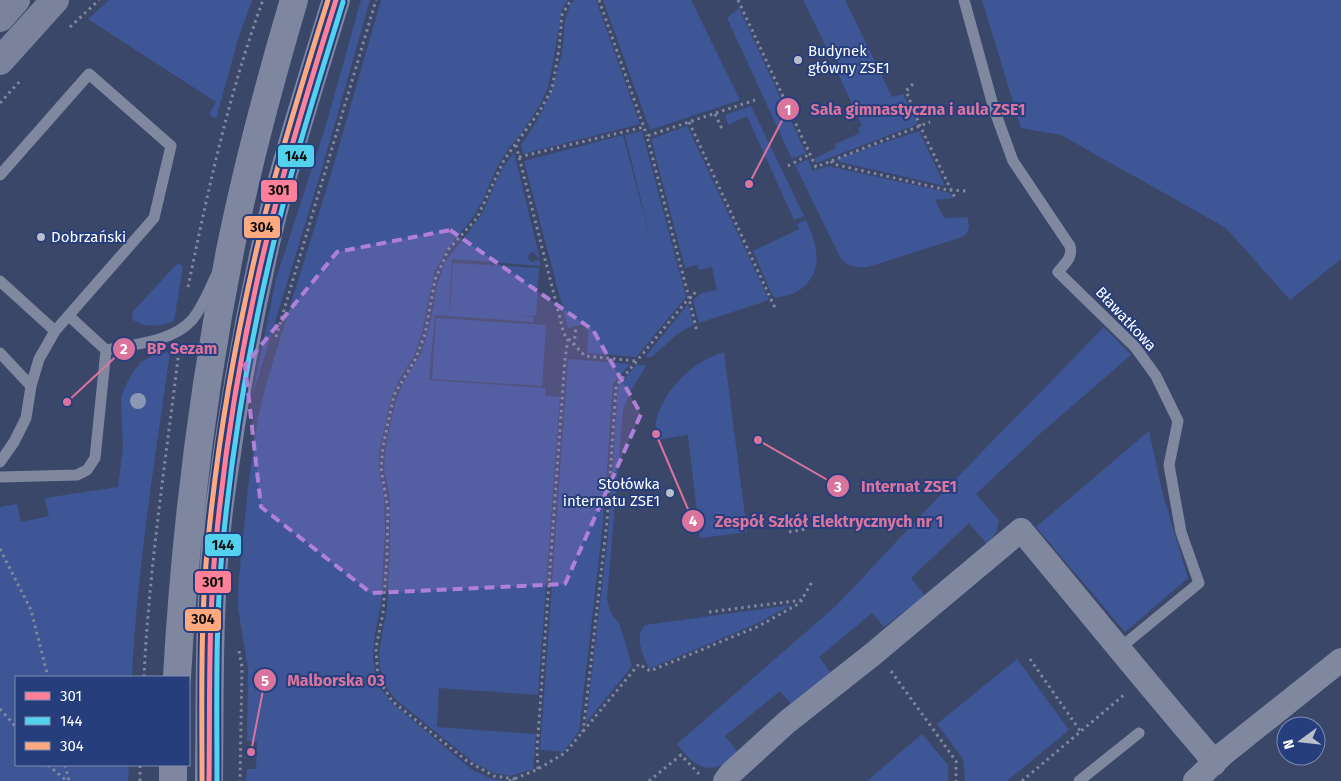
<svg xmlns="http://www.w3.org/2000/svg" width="1341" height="781" viewBox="0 0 1341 781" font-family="'Fira Sans',sans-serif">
	<rect width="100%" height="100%" fill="#3b4769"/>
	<path fill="#3e5695" d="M 109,0 L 252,0 L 238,39 L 216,119 L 209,114 L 216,102 L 88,19 Z
		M 361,0 L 370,0 L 321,172 L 252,397 L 276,279 L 326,125 Z
		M 381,0 L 568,0 L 562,9 L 552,68 L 548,87 L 540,105 L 520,135 L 507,151 L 496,169 L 483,200 L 474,216 L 445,252 L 434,274 L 422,333 L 414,356 L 400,378 L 391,398 L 379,452 L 379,469 L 384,497 L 385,528 L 381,605 L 375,633 L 373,657 L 375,672 L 381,689 L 392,703 L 471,769 L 489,778 L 505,781 L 246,781 L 247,769 L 256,769 L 257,742 L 247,741 L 248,668 L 238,608 L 238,588 L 248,488 L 258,418 L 267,381 L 331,174 Z
		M 574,0 L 596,0 L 640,124 L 523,154 L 521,144 C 543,117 555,86 562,52 C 566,31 561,18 574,0 Z
		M 603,0 L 691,0 L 740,100 L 650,130 Z
		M 803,0 L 845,0 L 892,97 L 903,94 L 918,124 L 816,163 L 815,158 L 836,148 L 835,144 L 860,133 L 858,128 L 862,126 L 835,67 L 839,65 L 837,58 L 832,59 Z
		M 982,0 L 1341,0 L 1341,259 L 1290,300 L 1226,228 L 1061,135 L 1021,128 Z
		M 739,8 L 806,153 L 792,159 L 727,18 Z
		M 751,106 L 804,216 L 794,220 L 747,116 L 728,125 L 725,115 Z
		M 687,126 L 769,300 L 699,323 L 693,300 L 702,293 L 717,290 L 712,267 L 699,270 L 697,265 L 685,268 L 651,139 Z
		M 642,131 L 686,297 L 636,357 L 587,353 L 589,323 L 568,328 L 524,161 L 623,135 L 652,245 L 625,135 Z
		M 919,131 L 945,186 L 840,162 L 836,159 Z
		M 514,152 L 540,259 L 533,252 L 529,254 L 528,259 L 532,262 L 537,260 L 540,261 L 540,266 L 452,259 L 449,310 L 450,310 L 453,263 L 539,268 L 536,316 L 519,315 L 534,317 L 533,322 L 435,315 L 429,380 L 545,388 L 545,396 L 560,397 L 538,695 L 439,688 L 437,727 L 536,734 L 533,769 L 510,776 L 494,773 L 473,762 L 395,699 L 386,686 L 380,669 L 379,652 L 387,607 L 390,548 L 390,499 L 384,468 L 386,444 L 395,403 L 403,383 L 422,352 L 431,319 L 437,285 L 445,262 L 481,216 L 502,169 Z
		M 808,159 L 813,171 L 828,166 L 950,193 L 953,198 L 935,200 L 944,218 L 967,217 C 970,225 970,232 962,237 L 871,266 C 860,269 847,267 840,257 L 795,165 Z
		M 806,220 C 817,245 826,272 798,291 C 792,295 782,296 775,298 L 772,295 L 753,251 L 799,229 L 797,224 Z
		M 178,263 L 183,267 L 174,321 C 159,327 147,328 133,320 L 132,314 L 134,310 Z
		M 688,304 L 693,325 L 677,334 L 652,357 L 645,357 Z
		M 436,318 L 546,325 L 542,386 L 432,379 Z
		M 1104,327 L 1131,355 L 1043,431 L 976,494 L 999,520 L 997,532 L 987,544 L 969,523 L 911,578 L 925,596 L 884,627 L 872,613 L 819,657 L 830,672 L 828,679 L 791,704 L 780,691 L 725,736 L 736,750 L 736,755 C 711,777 695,769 677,744 L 837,605 L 942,493 Z
		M 170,352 C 155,460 137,568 132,677 L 16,677 L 16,765 L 129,765 L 128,781 L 0,781 L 0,507 L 17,504 L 21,522 L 49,516 L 45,498 L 118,487 L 123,447 L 121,399 L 125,387 L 132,373 L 141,362 L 154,355 Z
		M 724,352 L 747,532 L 700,538 L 688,435 L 656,440 C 656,432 655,423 657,417 C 668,385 693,362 724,352 Z
		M 568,359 L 630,364 L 613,384 L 603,524 L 579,731 L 564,751 L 560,753 L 559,751 L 540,750 Z
		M 637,364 L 646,366 L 630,392 L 623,410 L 607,598 C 609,608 610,615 619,622 L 632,666 L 586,723 L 608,535 L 618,387 Z
		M 1149,431 L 1162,491 L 1188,578 L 1125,632 L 1036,527 Z
		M 791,605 L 758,623 L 649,669 C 644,655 633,638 645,625 Z
		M 1017,659 L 1069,730 L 1007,781 L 965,781 L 963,759 L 937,724 Z
		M 922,734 L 948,765 L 948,781 L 867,781 Z"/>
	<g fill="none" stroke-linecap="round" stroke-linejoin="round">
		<path stroke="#8088a0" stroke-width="3" stroke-dasharray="2.5 4" stroke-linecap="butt" d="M 599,0 L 647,136
			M 738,0 L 816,167 L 930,122
			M 70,27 L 99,0
			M 913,84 L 906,91 L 920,126 L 955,198
			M 0,103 L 20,81
			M 715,114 L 723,131
			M 689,122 L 775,308
			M 516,145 L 564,334 L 585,356 L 636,361
			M 519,157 L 644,127
			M 831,161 L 833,164 L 947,190 L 967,191
			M 788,166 L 810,154
			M 188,287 C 208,190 229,93 263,0
			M 695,292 L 693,297 L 689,298 L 697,332
			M 276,337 L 376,0
			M 574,345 L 576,326
			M 789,532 L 806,529
			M 0,549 L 31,610 L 48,677
			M 709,612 L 802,600
			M 239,651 L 242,667 L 240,781
			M 1030,659 L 1081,732
			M 891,671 L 956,761 L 956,781
			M 144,677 C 149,568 166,459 179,350
			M 0,709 L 16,727
			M 583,732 L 607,521 L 616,386 L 689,298 L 647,136 L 755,100
			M 48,765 L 67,781
			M 65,765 L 69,781
			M 538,769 L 537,750 L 565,359 L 568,339
			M 515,779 L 494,776 L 467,761 L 392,701 L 378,678 L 376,648 L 383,613 L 387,556 L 388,509 L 381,468 L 383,446 L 394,395 L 416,358 L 425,334 L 435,280 L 448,250 L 477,218 L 504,160 L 539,112 L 552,89 L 559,49 L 562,15 L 571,0
			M 140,781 L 140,765
			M 509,781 L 538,769 L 565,753 L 639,664 L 650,671 L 759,626 L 800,603 L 813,580
			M 649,781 L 681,755 L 700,775
			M 1022,781 L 1125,694"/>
		<path stroke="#8088a0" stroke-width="11" d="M 964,0 L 994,109 L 1013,161 L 1070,246 C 1073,258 1065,263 1058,272 L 1135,347 L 1156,376 L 1178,421 L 1169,465 L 1181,532 L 1199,583 L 1120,648
			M 0,175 L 89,74 L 171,146 L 154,218 L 55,331 L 39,359 L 31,386
			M 0,281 L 55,331
			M 106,350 C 134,344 172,342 192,320 C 203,307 209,290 216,276
			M 0,353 L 31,386 L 26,418 L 14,442 L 0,462
			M 0,477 L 77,475 L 87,470 L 95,458 L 106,350 L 69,316
			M 1079,781 L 1139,733"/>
		<path stroke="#8088a0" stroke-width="24" d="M 725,781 L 731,773 L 787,722 L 873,654 L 1021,530 C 1083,604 1143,679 1206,752 L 1214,764
			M 1195,781 L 1223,754 L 1341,660"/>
		<path stroke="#7b839c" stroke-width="28" d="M 0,18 L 16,0
			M 0,61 L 55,0"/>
		<path stroke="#7e879f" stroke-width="28" d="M 177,677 C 185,532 203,388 231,246 C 248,163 270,81 294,0
			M 173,781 L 173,765
			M 209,781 C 210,691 208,599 219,510 C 231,417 247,325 268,234 C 287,155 312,78 336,0"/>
		<g stroke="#273e7d" stroke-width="9">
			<path id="bus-1" d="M 209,781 C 210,701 208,621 216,541 C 227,428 247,313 276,203 C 294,135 315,67 336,0"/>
		</g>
		<g stroke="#273e7d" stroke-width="9">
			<path id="bus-2" d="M 217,781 C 217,701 215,621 223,542 C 234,430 254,318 282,209 C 300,139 322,71 343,2"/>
		</g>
		<g stroke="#273e7d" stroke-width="9">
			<path id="bus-3" d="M 202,781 C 202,701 200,621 208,541 C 219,428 240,313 268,203 C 286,135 307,67 328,0"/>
		</g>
		<use href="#bus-1" stroke="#ff8098" stroke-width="5"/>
		<use href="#bus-2" stroke="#53d2ee" stroke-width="5"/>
		<use href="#bus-3" stroke="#ffa980" stroke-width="5"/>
	</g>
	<circle fill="#8c97b5" cx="138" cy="401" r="8"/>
	<path fill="#b080d9" fill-opacity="0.2" stroke="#b080d9" stroke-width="4" stroke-dasharray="10 6" stroke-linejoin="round" d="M 450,230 L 593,330 L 641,414 L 565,584 L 371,593 L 261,507 L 245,365 L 337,252 Z"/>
	<g fill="#babfca" stroke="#273e7d" stroke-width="2">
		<circle cx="798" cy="60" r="5"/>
		<circle cx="41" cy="237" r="5"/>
		<circle cx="670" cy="493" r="5"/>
	</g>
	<g text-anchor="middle" stroke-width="4" stroke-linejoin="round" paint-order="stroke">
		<g font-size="15" fill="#fff" stroke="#273e7d" text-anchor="start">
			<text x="808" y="56">Budynek<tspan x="808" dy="17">główny ZSE1</tspan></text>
			<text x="51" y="242">Dobrzański</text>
			<text x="660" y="489" text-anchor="end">Stołówka<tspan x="660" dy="17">internatu ZSE1</tspan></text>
		</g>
		<g font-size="15" fill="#fff" stroke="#273e7d">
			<text transform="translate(1126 319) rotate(47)" y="5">Bławatkowa</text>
		</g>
	</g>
	<path fill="none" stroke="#da749d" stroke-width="2" d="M749 184L788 109M67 402L124 349M758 440L838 486M656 434L693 521M251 752L265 680"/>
	<g fill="#da749d" stroke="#273e7d" stroke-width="2">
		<circle cx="749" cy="184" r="5"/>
		<circle cx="67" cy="402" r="5"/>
		<circle cx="758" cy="440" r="5"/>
		<circle cx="656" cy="434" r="5"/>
		<circle cx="251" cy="752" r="5"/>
		<circle cx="788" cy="109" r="12"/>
		<circle cx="124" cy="349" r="12"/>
		<circle cx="838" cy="486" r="12"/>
		<circle cx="693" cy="521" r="12"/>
		<circle cx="265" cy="680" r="12"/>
	</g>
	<g font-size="15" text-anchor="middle" font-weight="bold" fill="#fff">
		<text x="788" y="115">1</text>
		<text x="124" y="354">2</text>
		<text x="838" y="492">3</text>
		<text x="693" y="526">4</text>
		<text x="265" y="686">5</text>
	</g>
	<g font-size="16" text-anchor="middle" font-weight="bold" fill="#da749d" stroke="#273e7d" stroke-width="4" stroke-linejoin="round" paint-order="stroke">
		<text x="918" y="115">Sala gimnastyczna i aula ZSE1</text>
		<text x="182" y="354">BP Sezam</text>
		<text x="909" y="492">Internat ZSE1</text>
		<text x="829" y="527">Zespół Szkół Elektrycznych nr 1</text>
		<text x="336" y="686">Malborska 03</text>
	</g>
	<g stroke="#273e7d" stroke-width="2">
		<rect x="277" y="144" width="38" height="24" rx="5" fill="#53d2ee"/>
		<rect x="260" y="179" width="38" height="24" rx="5" fill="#ff8098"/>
		<rect x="243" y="215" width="38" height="24" rx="5" fill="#ffa980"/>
		<rect x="204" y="533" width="38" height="24" rx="5" fill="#53d2ee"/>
		<rect x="194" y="570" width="38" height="24" rx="5" fill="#ff8098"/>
		<rect x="184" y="608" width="38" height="24" rx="5" fill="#ffa980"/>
	</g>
	<g font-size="14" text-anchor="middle" font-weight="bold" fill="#111">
		<text x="296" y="161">144</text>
		<text x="279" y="195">301</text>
		<text x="262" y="232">304</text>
		<text x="223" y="550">144</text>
		<text x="213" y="587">301</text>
		<text x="203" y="624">304</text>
	</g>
	<rect x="15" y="676" width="175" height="90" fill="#273e7d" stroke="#7d8bb1"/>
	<rect x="25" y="692" width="25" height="8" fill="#ff8098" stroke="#7d8bb1"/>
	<text x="60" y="701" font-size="15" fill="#ffffff">301</text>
	<rect x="25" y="717" width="25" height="8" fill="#53d2ee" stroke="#7d8bb1"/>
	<text x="60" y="726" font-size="15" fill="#ffffff">144</text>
	<rect x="25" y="742" width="25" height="8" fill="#ffa980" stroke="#7d8bb1"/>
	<text x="60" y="751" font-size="15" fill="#ffffff">304</text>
	<g transform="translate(1301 741) rotate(255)"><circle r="24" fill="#273e7d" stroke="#7d8bb1"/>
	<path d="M0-4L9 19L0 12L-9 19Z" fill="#babfca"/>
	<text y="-8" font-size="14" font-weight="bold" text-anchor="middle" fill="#ffffff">N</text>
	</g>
</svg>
